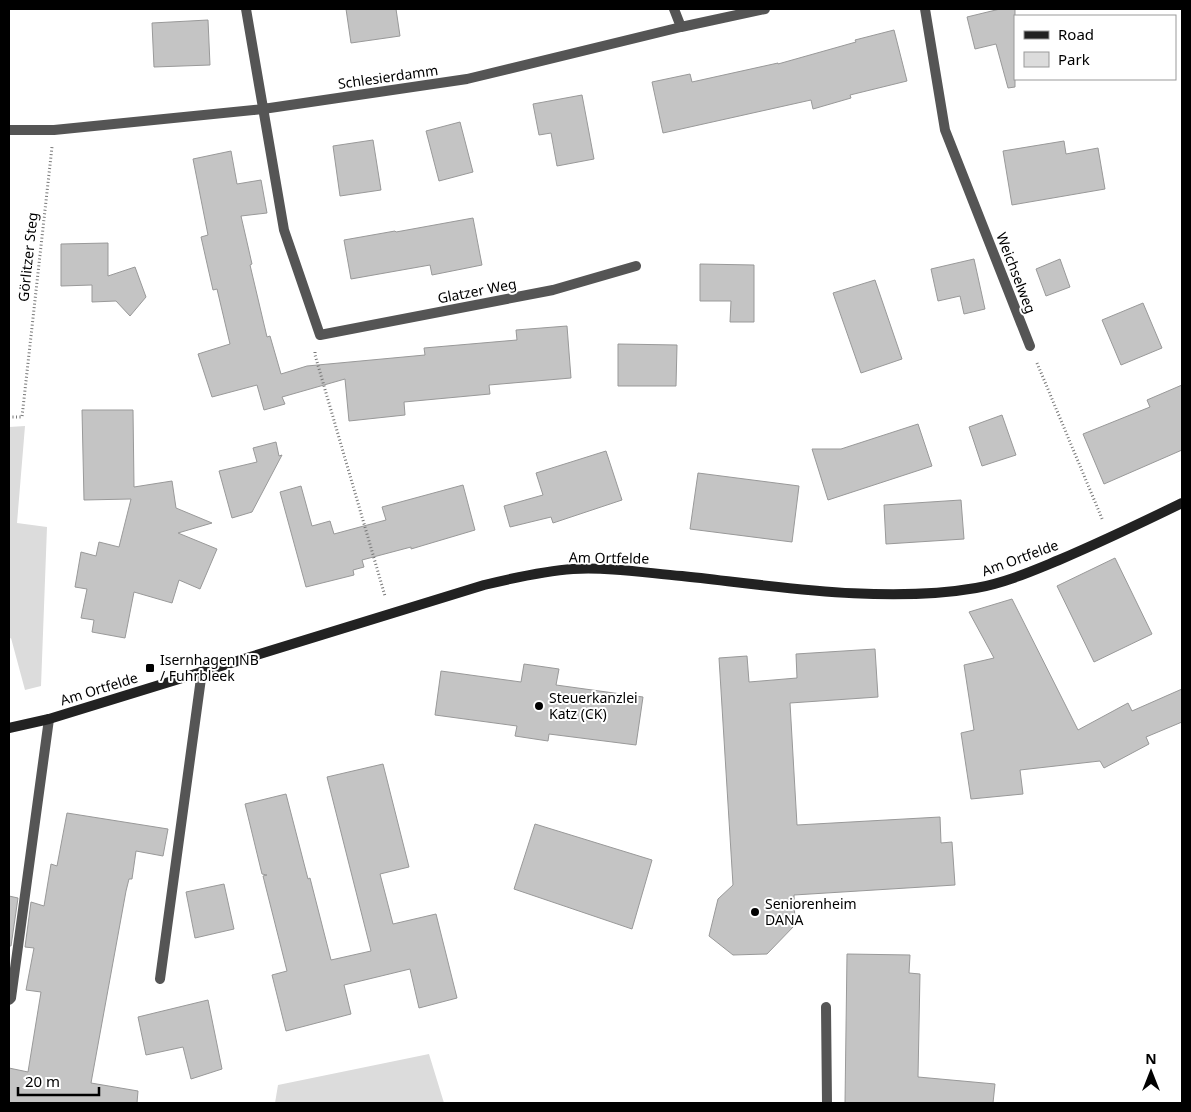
<svg xmlns="http://www.w3.org/2000/svg" width="1191" height="1112" viewBox="0 0 1191 1112" font-family="'Noto Sans',sans-serif">
	<rect width="100%" height="100%" fill="#fff"/>
	<path fill="#dcdcdc" d="M 25,426 L 17,523 L 47,527 L 41,686 L 25,690 L 11,638 L 9,639 L 9,427 Z
		M 429,1054 L 444,1103 L 275,1103 L 278,1085 Z"/>
	<path fill="#c4c4c4" stroke="#999" d="M 346,9 L 396,9 L 400,36 L 351,43 Z
		M 1000,9 L 1015,9 L 1015,87 L 1008,88 L 996,44 L 975,49 L 967,17 Z
		M 208,20 L 210,65 L 154,67 L 152,23 Z
		M 894,30 L 907,81 L 850,95 L 851,98 L 813,109 L 811,100 L 663,133 L 652,82 L 690,74 L 692,82 L 778,63 L 778,64 L 856,42 L 855,40 Z
		M 582,95 L 594,159 L 557,166 L 551,133 L 539,135 L 533,104 Z
		M 460,122 L 473,172 L 439,181 L 426,131 Z
		M 373,140 L 381,190 L 340,196 L 333,146 Z
		M 1064,141 L 1066,154 L 1098,148 L 1105,189 L 1012,205 L 1003,151 Z
		M 231,151 L 237,184 L 261,180 L 267,213 L 241,216 L 252,264 L 250,265 L 267,337 L 270,336 L 281,374 L 307,366 L 425,355 L 424,348 L 517,340 L 516,330 L 567,326 L 571,378 L 489,385 L 490,394 L 404,402 L 405,415 L 349,421 L 345,379 L 282,397 L 285,404 L 264,410 L 257,385 L 212,397 L 198,354 L 230,344 L 217,289 L 213,290 L 201,237 L 208,235 L 193,159 Z
		M 473,218 L 482,265 L 432,275 L 430,265 L 351,279 L 344,240 L 395,231 L 396,232 Z
		M 108,243 L 108,276 L 135,267 L 146,297 L 130,316 L 116,301 L 92,302 L 92,285 L 61,286 L 61,244 Z
		M 974,259 L 985,309 L 964,314 L 960,296 L 938,301 L 931,269 Z
		M 1060,259 L 1070,287 L 1046,296 L 1036,269 Z
		M 700,264 L 754,265 L 754,322 L 730,322 L 731,301 L 700,301 Z
		M 875,280 L 902,359 L 861,373 L 833,293 Z
		M 1143,303 L 1162,348 L 1121,365 L 1102,320 Z
		M 618,344 L 677,345 L 676,386 L 618,386 Z
		M 1182,385 L 1182,450 L 1104,484 L 1083,434 L 1150,407 L 1147,400 Z
		M 82,410 L 133,410 L 134,487 L 172,481 L 176,508 L 212,523 L 178,533 L 217,549 L 200,589 L 179,580 L 172,603 L 134,592 L 125,638 L 92,632 L 94,620 L 81,618 L 87,589 L 75,587 L 81,552 L 96,556 L 99,542 L 119,547 L 131,499 L 84,500 Z
		M 1002,415 L 1016,455 L 982,466 L 969,427 Z
		M 918,424 L 932,466 L 828,500 L 812,449 L 841,449 Z
		M 276,442 L 279,456 L 282,455 L 252,512 L 232,518 L 219,471 L 257,462 L 253,448 Z
		M 606,451 L 622,500 L 553,523 L 551,517 L 510,527 L 504,506 L 543,495 L 536,473 Z
		M 698,473 L 799,486 L 792,542 L 690,529 Z
		M 463,485 L 475,530 L 411,549 L 411,547 L 362,560 L 364,567 L 353,570 L 354,575 L 306,587 L 280,492 L 301,486 L 312,526 L 330,521 L 334,534 L 386,520 L 382,507 Z
		M 961,500 L 964,539 L 886,544 L 884,505 Z
		M 1115,558 L 1152,634 L 1094,662 L 1057,586 Z
		M 1012,599 L 1078,730 L 1128,703 L 1132,711 L 1182,689 L 1182,722 L 1146,737 L 1149,744 L 1104,768 L 1100,761 L 1020,770 L 1023,794 L 971,799 L 961,733 L 974,730 L 964,665 L 994,658 L 969,612 Z
		M 875,649 L 878,697 L 790,703 L 797,825 L 940,817 L 941,843 L 952,842 L 955,885 L 794,895 L 795,925 L 767,954 L 733,955 L 709,936 L 718,899 L 733,885 L 719,658 L 747,656 L 749,682 L 797,678 L 796,654 Z
		M 524,664 L 559,669 L 556,685 L 643,697 L 636,745 L 549,734 L 548,741 L 515,736 L 517,726 L 435,715 L 441,671 L 521,682 Z
		M 383,764 L 409,867 L 380,874 L 393,924 L 436,914 L 457,998 L 419,1008 L 410,969 L 344,985 L 351,1014 L 286,1031 L 272,975 L 287,971 L 263,876 L 267,875 L 262,874 L 245,804 L 286,794 L 308,879 L 310,878 L 331,960 L 371,951 L 327,777 Z
		M 67,813 L 168,829 L 163,856 L 136,851 L 132,879 L 129,879 L 126,891 L 91,1083 L 138,1091 L 137,1103 L 9,1103 L 9,1068 L 28,1072 L 41,992 L 26,990 L 34,948 L 25,947 L 31,902 L 44,906 L 51,864 L 57,866 Z
		M 535,824 L 652,860 L 632,929 L 514,889 Z
		M 224,884 L 234,929 L 195,938 L 186,892 Z
		M 9,896 L 18,898 L 11,946 L 9,946 Z
		M 847,954 L 910,955 L 909,973 L 920,974 L 918,1077 L 995,1084 L 993,1103 L 845,1103 Z
		M 208,1000 L 222,1069 L 191,1079 L 183,1047 L 146,1055 L 138,1017 Z"/>
	<g fill="none" stroke-linecap="round" stroke-linejoin="round">
		<path stroke="#777" stroke-width="3" stroke-dasharray="1 2.5" stroke-linecap="butt" d="M 315,352 L 315,355 L 385,596
			M 1037,363 L 1103,521
			M 9,417 L 22,417 L 52,147"/>
		<path stroke="#555" stroke-width="10" d="M 160,979 L 202,671
			M 9,1000 L 11,998 L 49,719
			M 826,1007 L 827,1103"/>
		<path stroke="#555" stroke-width="10" d="M 246,9 L 284,230 L 320,335 L 553,290 L 636,266
			M 674,9 L 681,27
			M 925,9 L 945,130 L 1030,346
			M 9,130 L 54,130 L 263,109 L 467,79 L 681,27 L 765,9"/>
		<path stroke="#222" stroke-width="10" d="M 9,728 L 49,719 L 484,585 C 513,578 543,571 573,569 C 610,567 646,573 682,576 C 775,586 884,604 976,588 C 1005,583 1032,571 1059,560 C 1101,542 1141,523 1182,503"/>
	</g>
	<g fill="#000" stroke="#fff" stroke-width="2">
		<rect x="145" y="663" width="10" height="10" rx="2.5"/>
		<circle cx="539" cy="706" r="5"/>
		<circle cx="755" cy="912" r="5"/>
	</g>
	<g text-anchor="middle" stroke-width="4" stroke-linejoin="round" paint-order="stroke">
		<g font-size="14" fill="#000" stroke="#fff">
			<text transform="translate(388 77) rotate(-8)" y="5">Schlesierdamm</text>
			<text transform="translate(28 257) rotate(-84)" y="5">Görlitzer Steg</text>
			<text transform="translate(1016 273) rotate(69)" y="5">Weichselweg</text>
			<text transform="translate(477 291) rotate(-11)" y="5">Glatzer Weg</text>
			<text transform="translate(609 558) rotate(1)" y="5">Am Ortfelde</text>
			<text transform="translate(1020 558) rotate(-20)" y="5">Am Ortfelde</text>
			<text transform="translate(99 689) rotate(-17)" y="5">Am Ortfelde</text>
		</g>
		<g font-size="14" fill="#000" stroke="#fff" text-anchor="start">
			<text x="160" y="665">Isernhagen NB<tspan x="160" dy="16">/ Fuhrbleek</tspan></text>
			<text x="549" y="703">Steuerkanzlei<tspan x="549" dy="16">Katz (CK)</tspan></text>
			<text x="765" y="909">Seniorenheim<tspan x="765" dy="16">DANA</tspan></text>
		</g>
	</g>
	<rect width="1191" height="1112" fill="none" stroke="#000000" stroke-width="20"/>
	<rect x="1014" y="15" width="162" height="65" fill="#ffffff" stroke="#999999"/>
	<rect x="1024" y="31" width="25" height="8" fill="#222222" stroke="#999999"/>
	<text x="1058" y="40" font-size="15" fill="#000000">Road</text>
	<rect x="1024" y="52" width="25" height="15" fill="#dcdcdc" stroke="#999999"/>
	<text x="1058" y="65" font-size="15" fill="#000000">Park</text>
	<g transform="translate(1151 1072)" stroke="#ffffff" stroke-width="4" paint-order="stroke">
	<path d="M0-4L9 19L0 12L-9 19Z" fill="#000000"/>
	<text y="-8" font-size="14" font-weight="bold" text-anchor="middle" fill="#000000">N</text>
	</g>
	<path d="M18 1087v8h81v-8" fill="none" stroke="#000000" stroke-width="2.5"/>
	<text x="25" y="1087" font-size="15" fill="#000000" stroke="#ffffff" stroke-width="4" paint-order="stroke">20 m</text>
</svg>
